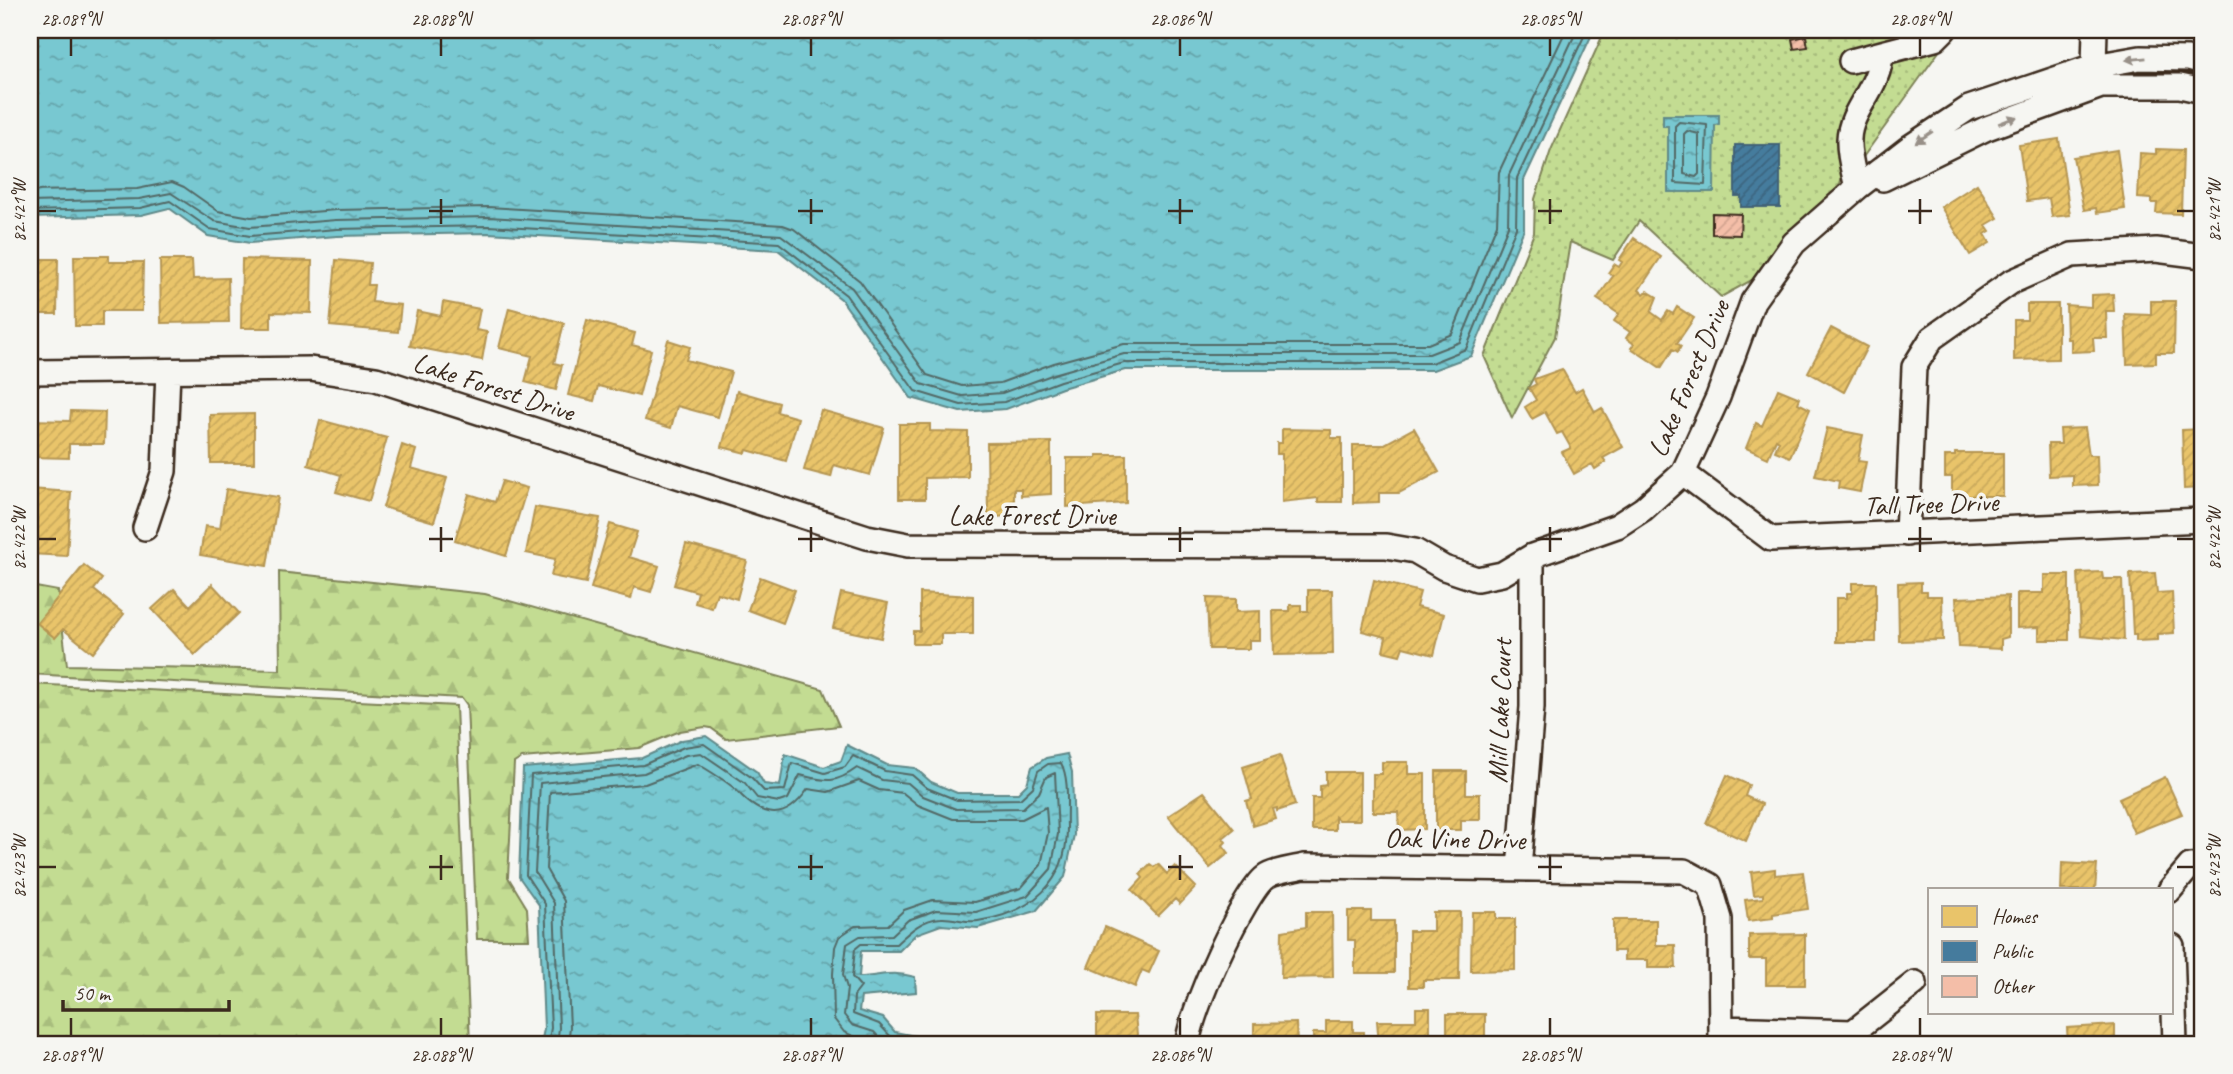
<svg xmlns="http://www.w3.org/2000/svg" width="2233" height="1074" viewBox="0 0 2233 1074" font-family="Caveat,sans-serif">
	<defs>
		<pattern id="forest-firs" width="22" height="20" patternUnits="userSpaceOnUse" patternTransform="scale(1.75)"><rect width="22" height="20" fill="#c3dc92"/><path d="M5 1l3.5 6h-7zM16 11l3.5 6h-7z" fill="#a8bd7d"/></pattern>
		<pattern id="park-dots" width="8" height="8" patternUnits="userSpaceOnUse" patternTransform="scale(1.75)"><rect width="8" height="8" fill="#c3dc92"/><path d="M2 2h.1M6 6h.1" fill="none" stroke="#a8bd7d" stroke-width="1.8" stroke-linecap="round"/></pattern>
		<pattern id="water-ripples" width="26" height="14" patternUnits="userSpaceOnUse" patternTransform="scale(1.75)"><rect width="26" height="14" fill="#78c8d1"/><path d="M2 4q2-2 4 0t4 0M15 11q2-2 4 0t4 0" fill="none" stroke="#64a3a9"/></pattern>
		<pattern id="homes-hatch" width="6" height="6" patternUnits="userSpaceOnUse" patternTransform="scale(1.75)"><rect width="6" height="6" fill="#e9c46a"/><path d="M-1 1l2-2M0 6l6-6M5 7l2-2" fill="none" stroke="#c9a95b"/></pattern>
		<pattern id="public-hatch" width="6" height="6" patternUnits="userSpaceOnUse" patternTransform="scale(1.75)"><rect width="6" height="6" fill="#457b9d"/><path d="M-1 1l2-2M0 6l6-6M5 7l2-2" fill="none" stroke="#3b657f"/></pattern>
		<pattern id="building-hatch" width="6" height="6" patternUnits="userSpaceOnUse" patternTransform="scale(1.75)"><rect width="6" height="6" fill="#f4bea8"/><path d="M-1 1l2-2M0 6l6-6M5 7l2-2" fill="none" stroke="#d2a390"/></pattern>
	</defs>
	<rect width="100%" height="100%" fill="#f6f6f2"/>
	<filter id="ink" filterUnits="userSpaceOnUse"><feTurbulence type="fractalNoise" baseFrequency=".0143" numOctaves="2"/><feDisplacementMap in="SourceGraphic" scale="14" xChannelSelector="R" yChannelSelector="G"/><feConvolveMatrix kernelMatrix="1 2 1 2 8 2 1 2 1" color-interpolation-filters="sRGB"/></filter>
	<g filter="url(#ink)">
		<path fill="url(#forest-firs)" stroke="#7f8358" stroke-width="2" d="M 279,572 L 485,594 L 823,689 L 839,726 L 726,739 L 711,728 L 705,727 L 680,731 L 639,748 L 522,758 L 514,763 L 508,877 L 527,908 L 529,939 L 477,939 L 467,705 L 462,698 L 30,674 L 30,586 L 58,591 L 67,665 L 280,670 Z
			M 30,684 L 456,706 L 470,1044 L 30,1044 Z"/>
		<path fill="url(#park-dots)" stroke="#7f8358" stroke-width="2" d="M 1605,30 L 1968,30 L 1948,39 L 1848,178 L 1841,180 L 1839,187 L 1785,235 L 1752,280 L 1721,297 L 1639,221 L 1613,260 L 1570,242 L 1555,337 L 1512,418 L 1484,356 L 1534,233 L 1535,199 L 1551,150 Z"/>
		<path fill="url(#water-ripples)" stroke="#608989" stroke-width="2" d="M 30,30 L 1594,30 L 1524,180 L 1524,229 L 1471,356 L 1433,370 L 1125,370 L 1062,388 L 1006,409 L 960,412 L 911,398 L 841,299 L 778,250 L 488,233 L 337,236 L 250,243 L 208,236 L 169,208 L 141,215 L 30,218 Z
			M 1663,115 L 1719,115 L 1719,124 L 1715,125 L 1714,192 L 1668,192 L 1668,126 L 1663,126 Z
			M 706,736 L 757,772 L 764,784 L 780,786 L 785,754 L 824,767 L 841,761 L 847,745 L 887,765 L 915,768 L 931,782 L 957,793 L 1018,793 L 1027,784 L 1032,767 L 1046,758 L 1067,754 L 1072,772 L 1074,835 L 1065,877 L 1036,911 L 978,928 L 941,925 L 916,934 L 899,951 L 861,951 L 859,977 C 882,976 892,970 915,977 L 916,992 L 861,997 L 859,1011 L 883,1018 L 895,1032 L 920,1037 L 923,1044 L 541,1044 L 544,1029 L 539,905 L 519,877 L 523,768 L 642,758 L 682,740 Z"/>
		<path fill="url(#homes-hatch)" stroke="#b59653" stroke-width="2" d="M 2059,139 L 2070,215 L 2052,217 L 2049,198 L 2027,201 L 2019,145 Z
			M 2156,149 L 2183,150 L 2181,214 L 2156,213 L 2157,203 L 2151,203 L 2151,199 L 2138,198 L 2140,153 L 2156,154 Z
			M 2117,150 L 2125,209 L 2097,213 L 2096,208 L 2084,210 L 2073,157 Z
			M 1977,184 L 1998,218 L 1986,225 L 1990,231 L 1985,234 L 1990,243 L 1970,255 L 1941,207 Z
			M 1634,238 L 1661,257 L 1639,290 L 1644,294 L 1647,291 L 1657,297 L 1651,312 L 1662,320 L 1668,311 L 1673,314 L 1677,307 L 1694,318 L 1677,343 L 1681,346 L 1678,352 L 1673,349 L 1661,368 L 1631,348 L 1634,344 L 1626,338 L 1630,332 L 1614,321 L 1619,314 L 1597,299 L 1613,276 L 1608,273 L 1614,264 L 1619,267 L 1622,262 L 1619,260 Z
			M 74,256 L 109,256 L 109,262 L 143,262 L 142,311 L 102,311 L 102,326 L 75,326 Z
			M 30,259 L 58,259 L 57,314 L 30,314 Z
			M 242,259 L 312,261 L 311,313 L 271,312 L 271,328 L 241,328 Z
			M 160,260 L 192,260 L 193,279 L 228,278 L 229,322 L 161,323 Z
			M 336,260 L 370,263 L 368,285 L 374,285 L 372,302 L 401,305 L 398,332 L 330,326 Z
			M 2113,294 L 2114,311 L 2106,311 L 2107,338 L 2093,338 L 2094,351 L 2071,352 L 2071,339 L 2067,339 L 2066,305 L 2091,307 L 2091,295 Z
			M 2151,301 L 2175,301 L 2174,353 L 2156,353 L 2156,363 L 2127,364 L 2125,314 L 2151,315 Z
			M 443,302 L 480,309 L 476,330 L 487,332 L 482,360 L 410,346 L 417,311 L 441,316 Z
			M 2027,304 L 2058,304 L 2058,359 L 2014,360 L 2014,320 L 2027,320 Z
			M 509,308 L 564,323 L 554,363 L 562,365 L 556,390 L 525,382 L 532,356 L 499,348 Z
			M 2203,309 L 2203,364 L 2196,365 L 2195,310 Z
			M 587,320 L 635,333 L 632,345 L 651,350 L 639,396 L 598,386 L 594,401 L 568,395 Z
			M 1831,328 L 1867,347 L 1844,392 L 1808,372 Z
			M 668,340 L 690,347 L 686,360 L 731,372 L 718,417 L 677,406 L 671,428 L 645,420 Z
			M 1562,369 L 1575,392 L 1582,388 L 1595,412 L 1602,408 L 1623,447 L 1603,458 L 1606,462 L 1595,469 L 1592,464 L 1574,474 L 1562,452 L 1571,448 L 1562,432 L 1557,434 L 1545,412 L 1532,419 L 1525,407 L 1536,400 L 1529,388 L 1536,384 L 1534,379 Z
			M 1778,389 L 1800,398 L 1798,403 L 1810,409 L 1790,457 L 1775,451 L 1779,441 L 1776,439 L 1768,458 L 1746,448 L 1756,423 L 1762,426 Z
			M 737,391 L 779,403 L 777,412 L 798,418 L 786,461 L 747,450 L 746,453 L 722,447 Z
			M 821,410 L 884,428 L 870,475 L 834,465 L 831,477 L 804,470 Z
			M 71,411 L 105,412 L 104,444 L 69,444 L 69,458 L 30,457 L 30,420 L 70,421 Z
			M 254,414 L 254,463 L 211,463 L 210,415 Z
			M 320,420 L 387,438 L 369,501 L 336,492 L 341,475 L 308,465 Z
			M 899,424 L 930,424 L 930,431 L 968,432 L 968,477 L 925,478 L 925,499 L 899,499 Z
			M 1414,428 L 1439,472 L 1399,493 L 1379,493 L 1379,502 L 1353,503 L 1353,445 L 1383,445 Z
			M 1827,428 L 1863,435 L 1858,461 L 1866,462 L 1860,492 L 1838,488 L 1839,481 L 1815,476 Z
			M 2085,428 L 2089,455 L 2097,455 L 2098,485 L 2073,486 L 2073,475 L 2049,476 L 2048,444 L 2061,444 L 2060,429 Z
			M 1282,429 L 1331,430 L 1331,438 L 1342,438 L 1342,502 L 1318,502 L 1318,498 L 1282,502 L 1282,454 L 1277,454 L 1277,443 L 1282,443 Z
			M 2203,429 L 2203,488 L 2184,489 L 2182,430 Z
			M 1051,442 L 1051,494 L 1021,496 L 1021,489 L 1014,489 L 1014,515 L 988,518 L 987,443 Z
			M 402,445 L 416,450 L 411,468 L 447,478 L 434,522 L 383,507 Z
			M 1955,453 L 2003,453 L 2003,496 L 1952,496 L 1952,477 L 1945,477 L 1945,456 L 1955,456 Z
			M 1097,455 L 1126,455 L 1126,503 L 1067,507 L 1067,458 L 1097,458 Z
			M 502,481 L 527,488 L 506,556 L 455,540 L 469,494 L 495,502 Z
			M 30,489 L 71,492 L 67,556 L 30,554 L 30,534 L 36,534 L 37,520 L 30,520 Z
			M 226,489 L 278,497 L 267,566 L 200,555 L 205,526 L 220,528 Z
			M 535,507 L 600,518 L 586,583 L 551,576 L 555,559 L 526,553 Z
			M 610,524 L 637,532 L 629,557 L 659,566 L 651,592 L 634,587 L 631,599 L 591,588 Z
			M 686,544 L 747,561 L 737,599 L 717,593 L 712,608 L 695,603 L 698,592 L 674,585 Z
			M 84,565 L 102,579 L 94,590 L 124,614 L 93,653 L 63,629 L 55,638 L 37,623 Z
			M 2102,572 L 2103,579 L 2122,579 L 2124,640 L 2081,636 L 2078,573 Z
			M 2155,573 L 2157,593 L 2172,592 L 2174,633 L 2158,634 L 2158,640 L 2136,641 L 2136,635 L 2133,635 L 2130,574 Z
			M 2044,575 L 2069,575 L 2069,640 L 2039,640 L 2039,627 L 2017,628 L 2017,593 L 2044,593 Z
			M 760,577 L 795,590 L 783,623 L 748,610 Z
			M 1374,580 L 1420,592 L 1416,607 L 1444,614 L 1434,655 L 1403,647 L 1400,655 L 1383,651 L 1386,637 L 1362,631 Z
			M 1921,582 L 1921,591 L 1927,591 L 1927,596 L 1942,596 L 1943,640 L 1899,641 L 1898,583 Z
			M 1852,583 L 1876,583 L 1876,642 L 1836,642 L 1836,598 L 1847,598 L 1847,593 L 1852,593 Z
			M 212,584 L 239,613 L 195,655 L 152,609 L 174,589 L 190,606 Z
			M 1308,590 L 1332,590 L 1333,654 L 1274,655 L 1273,611 L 1290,611 L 1290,605 L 1301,605 L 1301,611 L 1308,611 Z
			M 841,593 L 888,603 L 881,638 L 833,628 Z
			M 920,593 L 973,596 L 973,634 L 941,634 L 941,644 L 913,644 L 913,631 L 920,631 Z
			M 2008,596 L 2008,637 L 2001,639 L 2001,649 L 1959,647 L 1956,598 Z
			M 1207,598 L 1236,599 L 1236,612 L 1260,611 L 1260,640 L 1249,640 L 1249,649 L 1209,649 Z
			M 1280,755 L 1295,805 L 1277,811 L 1277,808 L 1273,809 L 1276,819 L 1253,826 L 1246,801 L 1252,799 L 1243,767 Z
			M 1382,762 L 1408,762 L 1408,774 L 1425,774 L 1425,829 L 1399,830 L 1398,812 L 1373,812 L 1373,774 L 1382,774 Z
			M 1436,771 L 1466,771 L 1466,794 L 1480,794 L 1480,820 L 1461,820 L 1461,830 L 1436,830 Z
			M 1326,772 L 1360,772 L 1360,820 L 1338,820 L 1335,817 L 1335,830 L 1312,830 L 1312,798 L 1320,798 L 1320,786 L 1326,785 Z
			M 1727,775 L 1749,785 L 1745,796 L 1762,804 L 1746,841 L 1706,823 Z
			M 2165,777 L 2182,814 L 2134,833 L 2119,798 Z
			M 1204,792 L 1234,829 L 1223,838 L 1226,842 L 1223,845 L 1229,853 L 1210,868 L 1168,816 Z
			M 2062,863 L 2097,865 L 2095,890 L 2061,890 Z
			M 1150,864 L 1154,867 L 1158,864 L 1167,874 L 1175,866 L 1196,887 L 1180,904 L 1175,899 L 1158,916 L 1132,890 L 1143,878 L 1140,874 Z
			M 1775,869 L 1775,875 L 1803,872 L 1808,909 L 1773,914 L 1773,918 L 1748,921 L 1745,900 L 1763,898 L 1763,894 L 1754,895 L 1751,872 Z
			M 1348,911 L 1371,911 L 1371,921 L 1394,921 L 1394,973 L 1355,973 L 1355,940 L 1348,940 Z
			M 1306,912 L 1332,912 L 1333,977 L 1281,978 L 1282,931 L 1306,927 Z
			M 1433,912 L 1460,912 L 1459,980 L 1423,980 L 1423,987 L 1409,987 L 1409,931 L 1433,931 Z
			M 1472,912 L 1496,912 L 1496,919 L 1515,919 L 1515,970 L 1471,971 Z
			M 1613,920 L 1656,920 L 1656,945 L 1675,945 L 1676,968 L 1648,968 L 1648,960 L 1624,960 L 1624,951 L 1613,951 Z
			M 1105,927 L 1159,951 L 1149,973 L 1142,970 L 1135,987 L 1088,967 Z
			M 1805,934 L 1805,985 L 1766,985 L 1766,959 L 1749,959 L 1749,935 Z
			M 1416,1008 L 1430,1008 L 1430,1044 L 1379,1044 L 1377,1021 L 1416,1021 Z
			M 1447,1014 L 1485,1014 L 1485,1044 L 1447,1044 Z
			M 1097,1015 L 1135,1015 L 1138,1044 L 1085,1044 L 1085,1041 L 1097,1041 Z
			M 1326,1021 L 1353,1021 L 1353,1032 L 1364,1032 L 1364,1044 L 1313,1044 L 1313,1033 L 1326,1033 Z
			M 1296,1023 L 1297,1044 L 1254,1044 L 1254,1024 Z
			M 2115,1025 L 2115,1044 L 2068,1044 L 2067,1028 Z
			M 1613,1040 L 1650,1040 L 1650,1044 L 1603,1044 L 1613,1044 Z"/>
		<path fill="url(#public-hatch)" stroke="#426377" stroke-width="2" d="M 1735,145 L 1780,145 L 1780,207 L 1741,207 L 1741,196 L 1735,196 Z"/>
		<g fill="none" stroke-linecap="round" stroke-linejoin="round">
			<path stroke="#536966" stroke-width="2" d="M 1679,122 L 1707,125 L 1705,185 L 1675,183 L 1675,126 Z
				M 1687,131 L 1699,134 L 1699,174 L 1696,177 L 1684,174 L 1684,134 Z
				M 30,191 L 137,189 L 172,182 L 184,187 L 218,211 L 251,217 L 336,210 L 488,207 L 783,225 L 794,229 L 860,281 L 927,375 L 962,386 L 1000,383 L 1054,363 L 1124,344 L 1428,344 L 1452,334 L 1497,224 L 1499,172 L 1566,30
				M 30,202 L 139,199 L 171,193 L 214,221 L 250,227 L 336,220 L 488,217 L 781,235 L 852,288 L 921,384 L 962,396 L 1002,393 L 1057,373 L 1124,354 L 1429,354 L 1460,342 L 1508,226 L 1509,175 L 1577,30
				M 30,211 L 140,208 L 170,201 L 210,229 L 250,236 L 337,229 L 488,226 L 779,243 L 846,295 L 915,391 L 961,405 L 1004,402 L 1060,381 L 1124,363 L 1431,363 L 1466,349 L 1516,228 L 1517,178 L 1587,30
				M 548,1044 L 551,1028 L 545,904 L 526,875 L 531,775 L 643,765 L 684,747 L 704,744 L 751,777 L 764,791 L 785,790 L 792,763 L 825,773 L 845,767 L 853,756 L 885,771 L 912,775 L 927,788 L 957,800 L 1020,799 L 1033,787 L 1038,771 L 1048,764 L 1061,763 C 1070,780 1066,807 1067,826 C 1068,883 1031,913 978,921 C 966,923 953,917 941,918 C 922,919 909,932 896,944 L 861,944 L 855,949 L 852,977 L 861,987 L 854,996 L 853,1014 L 879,1024 L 893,1039 L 915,1044
				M 557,1044 L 559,1028 L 554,903 L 535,872 L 540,783 L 644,773 L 686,755 L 701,753 L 745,783 L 757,798 L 779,802 L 788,799 L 800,775 C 825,781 834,785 857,768 L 882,780 L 908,783 L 923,796 L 956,809 L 1023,808 L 1039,793 L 1046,777 L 1055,773 L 1058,834 L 1051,869 L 1027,896 L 976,912 L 936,910 L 908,920 L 892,935 L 860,936 L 847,944 L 843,975 L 847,988 L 844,1015 L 852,1025 L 874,1032 L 885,1044
				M 568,1044 L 570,1027 L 564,901 L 546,869 L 550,792 L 645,784 L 698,764 C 708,770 731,784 738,792 C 764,820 786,821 808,789 L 828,792 L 859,781 L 879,790 L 903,793 L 918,805 L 953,819 L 1022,819 L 1046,807 L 1048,833 L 1041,865 L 1021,888 L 975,902 L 933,900 L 904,910 L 888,925 L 855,926 L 839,937 L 835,947 L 833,974 L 834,1019 L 844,1032 L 871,1044"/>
		</g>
		<path fill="url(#building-hatch)" stroke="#3b2a1e" stroke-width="2" d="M 1806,36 L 1808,47 L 1794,49 L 1792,39 Z
			M 1712,213 L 1741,214 L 1740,235 L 1712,234 Z"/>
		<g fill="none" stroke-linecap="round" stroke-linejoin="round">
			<g stroke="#3b2a1e" stroke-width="28">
				<path id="minor" d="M 1851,61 L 1935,39 L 1944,30
					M 2094,66 L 2095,30
					M 1883,179 L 1987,128 L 2101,86 L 2180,86 L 2203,91
					M 1857,188 C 1854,173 1848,155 1849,139 C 1850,109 1880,88 1881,54
					M 30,372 L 310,369 L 376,379 L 867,537 L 908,545 L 1386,546 L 1415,551 L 1444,568 L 1477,579 L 1502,574 L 1532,556 L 1617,526 L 1643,509 L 1683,473 L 1718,397 L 1753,301 L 1794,243 L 1857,188 L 1910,147 L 1969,108 L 2094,66 L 2140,58 L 2188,59 L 2203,63
					M 1683,473 L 1771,539 L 2203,520
					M 145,528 L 164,471 L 168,371
					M 1907,534 L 1914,367 L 1932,338 L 2011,282 L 2072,255 L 2156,250 L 2203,256
					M 1519,869 L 1532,707 L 1532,556
					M 2170,890 L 2190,866 L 2203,865
					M 2172,946 L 2175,1044
					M 1722,1028 L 1853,1032 L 1915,983
					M 1188,1044 C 1187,1018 1245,889 1267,876 C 1277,870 1293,869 1304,866 L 1684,871 L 1710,885 L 1720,919 L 1721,1044"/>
			</g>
			<use href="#minor" stroke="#f6f6f2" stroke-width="23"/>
		</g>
		<defs><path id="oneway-solid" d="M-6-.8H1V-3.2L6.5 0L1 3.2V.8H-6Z" transform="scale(1.75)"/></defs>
		<g fill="#989088">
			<use href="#oneway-solid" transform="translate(2136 59) rotate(174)"/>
			<use href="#oneway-solid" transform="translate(2008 120) rotate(-21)"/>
			<use href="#oneway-solid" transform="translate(1924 137) rotate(147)"/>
		</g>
	</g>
	<path fill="none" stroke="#3b2a1e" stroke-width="2.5" d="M 71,38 L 71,56M 441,38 L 441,56M 811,38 L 811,56M 1180,38 L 1180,56M 1550,38 L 1550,56M 1920,38 L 1920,56M 441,199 L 441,224M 811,199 L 811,224M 1180,199 L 1180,224M 1550,199 L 1550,224M 1920,199 L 1920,224M 38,211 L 56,211M 429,211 L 453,211M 798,211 L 823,211M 1168,211 L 1193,211M 1538,211 L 1562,211M 1908,211 L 1932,211M 2177,211 L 2194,211M 441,527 L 441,552M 811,527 L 811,552M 1180,527 L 1180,552M 1550,527 L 1550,552M 1920,527 L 1920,552M 38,539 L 56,539M 429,539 L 453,539M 798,539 L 823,539M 1168,539 L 1193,539M 1538,539 L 1562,539M 1908,539 L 1932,539M 2177,539 L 2194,539M 441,855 L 441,880M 811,855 L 811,880M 1180,855 L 1180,880M 1550,855 L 1550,880M 38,867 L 56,867M 429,867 L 453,867M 798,867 L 823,867M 1168,867 L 1193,867M 1538,867 L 1562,867M 2177,867 L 2194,867M 71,1018 L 71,1036M 441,1018 L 441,1036M 811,1018 L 811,1036M 1180,1018 L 1180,1036M 1550,1018 L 1550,1036M 1920,1018 L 1920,1036"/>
	<g text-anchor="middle" stroke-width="7" stroke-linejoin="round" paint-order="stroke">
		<g font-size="28" fill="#3b2a1e" stroke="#f6f6f2">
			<text transform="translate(1688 378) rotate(-67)" y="10">Lake Forest Drive</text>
			<text transform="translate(494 386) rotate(18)" y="10">Lake Forest Drive</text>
			<text transform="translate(1931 503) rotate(-2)" y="10">Tall Tree Drive</text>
			<text x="1032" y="525">Lake Forest Drive</text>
			<text transform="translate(1499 711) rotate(-88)" y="10">Mill Lake Court</text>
			<text transform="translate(1455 838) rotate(1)" y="10">Oak Vine Drive</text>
		</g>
	</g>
	<rect width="2233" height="1074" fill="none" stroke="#f6f6f2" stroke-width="77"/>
	<rect x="1928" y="888" width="245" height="126" fill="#f6f6f2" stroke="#aba49d" stroke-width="2"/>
	<rect x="1942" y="906" width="35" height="21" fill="#e9c46a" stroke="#aba49d" stroke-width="2"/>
	<text x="1992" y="923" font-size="21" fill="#3b2a1e">Homes</text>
	<rect x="1942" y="941" width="35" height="21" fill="#457b9d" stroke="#aba49d" stroke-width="2"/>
	<text x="1992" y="958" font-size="21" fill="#3b2a1e">Public</text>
	<rect x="1942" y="976" width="35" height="21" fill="#f4bea8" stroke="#aba49d" stroke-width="2"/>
	<text x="1992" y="993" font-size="21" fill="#3b2a1e">Other</text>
	<path d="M63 1000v10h166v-10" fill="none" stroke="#3b2a1e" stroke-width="3.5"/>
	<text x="74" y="1000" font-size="21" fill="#3b2a1e" stroke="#f6f6f2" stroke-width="5" paint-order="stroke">50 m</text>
	<rect x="38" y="38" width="2156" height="998" fill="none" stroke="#3b2a1e" stroke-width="2.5"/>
	<g font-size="18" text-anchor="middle" fill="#3b2a1e">
		<text x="71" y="25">28.089°N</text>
		<text x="441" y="25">28.088°N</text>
		<text x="811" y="25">28.087°N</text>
		<text x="1180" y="25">28.086°N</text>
		<text x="1550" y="25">28.085°N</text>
		<text x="1920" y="25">28.084°N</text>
		<text transform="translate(2214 211) rotate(-90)" y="6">82.421°W</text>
		<text transform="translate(19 211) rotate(-90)" y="6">82.421°W</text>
		<text transform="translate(2214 539) rotate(-90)" y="6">82.422°W</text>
		<text transform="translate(19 539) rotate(-90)" y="6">82.422°W</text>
		<text transform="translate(2214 867) rotate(-90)" y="6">82.423°W</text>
		<text transform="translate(19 867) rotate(-90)" y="6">82.423°W</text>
		<text x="71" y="1061">28.089°N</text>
		<text x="441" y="1061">28.088°N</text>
		<text x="811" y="1061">28.087°N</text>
		<text x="1180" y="1061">28.086°N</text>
		<text x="1550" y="1061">28.085°N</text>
		<text x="1920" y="1061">28.084°N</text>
	</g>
</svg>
